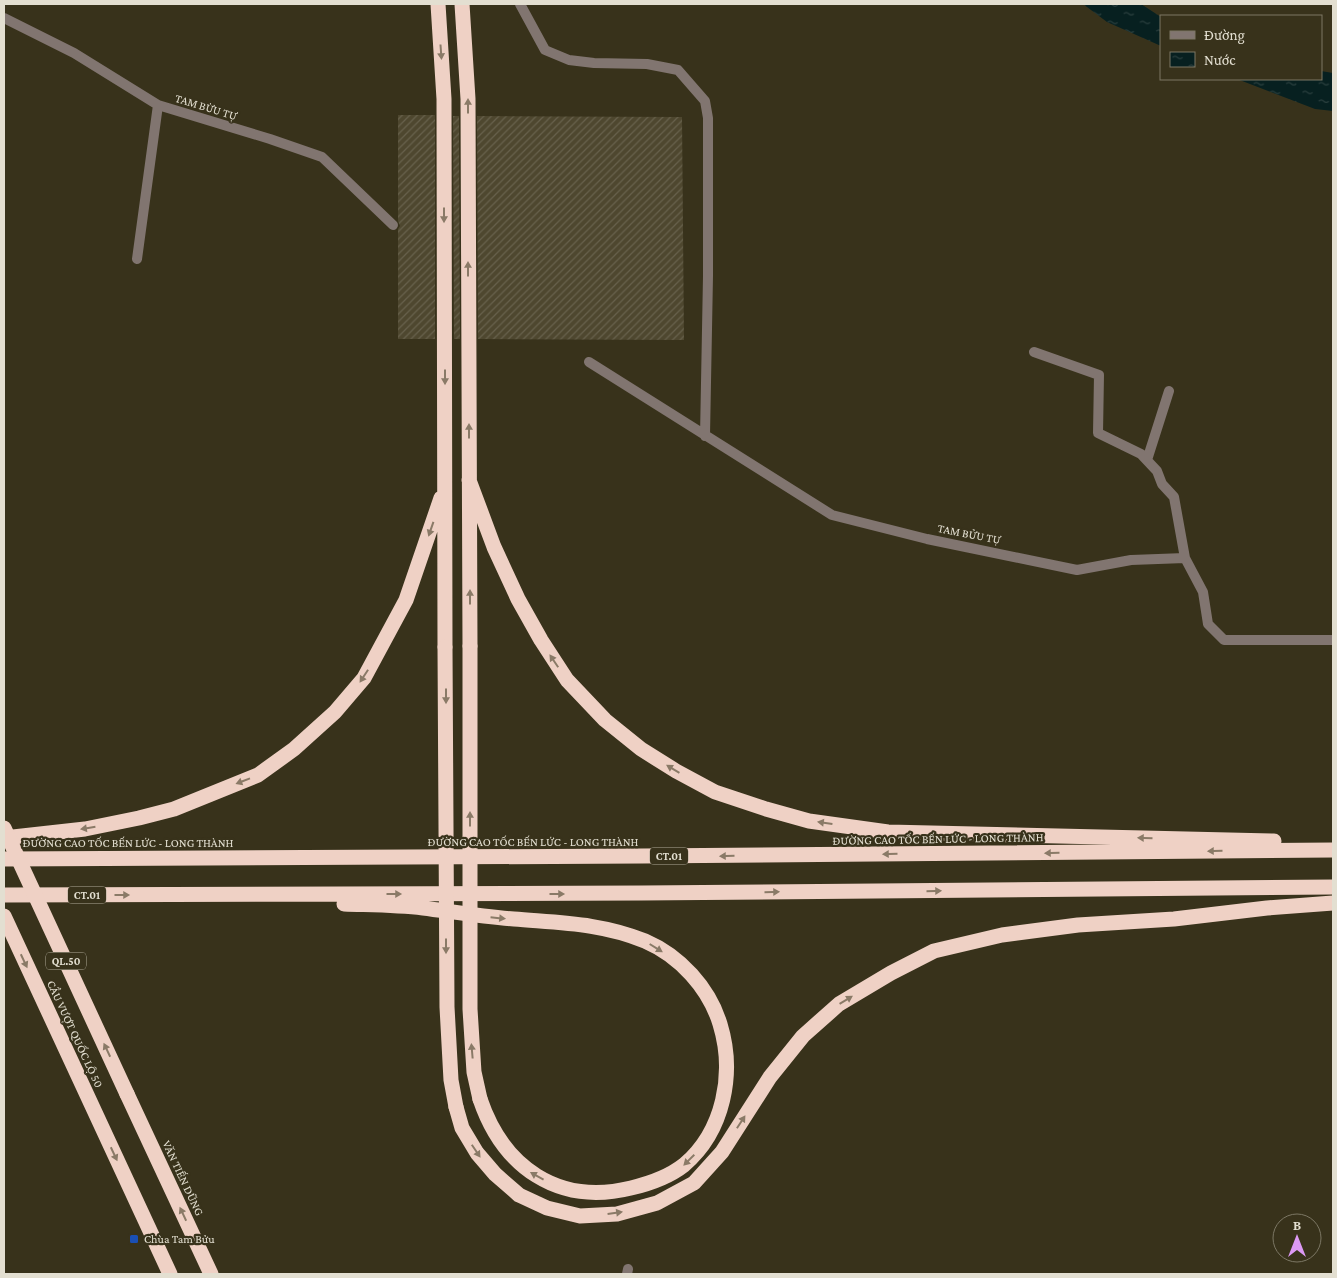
<svg xmlns="http://www.w3.org/2000/svg" width="1337" height="1278" viewBox="0 0 1337 1278" font-family="'Crimson Pro',serif">
	<defs>
		<pattern id="water-ripples" width="26" height="14" patternUnits="userSpaceOnUse" patternTransform="scale(1.25)"><rect width="26" height="14" fill="#072020"/><path d="M2 4q2-2 4 0t4 0M15 11q2-2 4 0t4 0" fill="none" stroke="#2b403f"/></pattern>
		<pattern id="building-hatch" width="6" height="6" patternUnits="userSpaceOnUse" patternTransform="scale(1.25)"><rect width="6" height="6" fill="#4e472f"/><path d="M-1 1l2-2M0 6l6-6M5 7l2-2" fill="none" stroke="#67614c"/></pattern>
	</defs>
	<rect width="100%" height="100%" fill="#38321b"/>
	<path fill="url(#water-ripples)" d="M 1083,4 L 1141,4 L 1161,17 L 1161,46 L 1107,22 Z
		M 1321,71 L 1333,73 L 1333,111 L 1315,109 L 1237,79 L 1321,79 Z"/>
	<path fill="url(#building-hatch)" d="M 398,115 L 435,115 L 435,339 L 398,339 L 398,229 L 400,226 L 398,221 Z
		M 453,116 L 459,116 L 460,339 L 454,339 Z
		M 477,116 L 682,117 L 684,340 L 478,339 Z"/>
	<g fill="none" stroke-linecap="round" stroke-linejoin="round">
		<path stroke="#817570" stroke-width="10" d="M 520,4 L 545,50 L 569,60 L 594,63 L 647,64 L 678,70 L 705,101 L 708,118 L 708,276 L 705,436
			M 4,18 L 74,53 L 158,105 L 270,139 L 322,157 L 393,225
			M 137,259 L 158,105
			M 1034,352 L 1099,375 L 1098,433 L 1141,454 L 1157,471 L 1162,484 L 1174,497 L 1185,558
			M 589,362 L 832,515 L 927,539 L 1077,570 L 1131,560 L 1185,558 L 1203,592 L 1208,624 L 1224,640 L 1333,640
			M 1147,460 L 1169,391
			M 627,1274 L 628,1269"/>
		<path stroke="#efd1c5" stroke-width="15" d="M 438,4 L 444,99 L 445,647
			M 462,4 L 468,99 L 470,646
			M 469,480 L 494,547 L 518,599 L 541,640 L 567,680 L 605,720 L 641,749 L 676,771 L 715,792 L 766,809 L 809,821 L 888,832 L 1274,841
			M 4,838 L 85,829 L 139,818 L 174,809 L 258,775 L 294,749 L 335,712 L 364,678 L 406,600 L 441,498
			M 4,859 L 642,856 L 1333,850
			M 4,895 L 642,893 L 1333,887
			M 344,904 C 371,905 397,905 423,908 C 454,912 484,917 514,919 C 560,923 601,923 645,941 C 680,956 709,988 720,1024 C 735,1073 724,1131 684,1165 C 670,1176 648,1184 631,1188 C 558,1206 503,1167 480,1099
			M 4,916 L 170,1274
			M 127,1094 L 211,1274
			M 456,1107 L 462,1128 L 477,1153 L 495,1174 L 519,1195 L 547,1208 L 580,1216 L 617,1214 L 657,1203 L 694,1183 L 722,1152 L 770,1077 L 803,1036 L 839,1004 L 891,973 L 934,951 L 1002,935 L 1078,925 L 1174,919 L 1267,908 L 1333,903"/>
		<path stroke="#efd1c5" stroke-width="15" d="M 470,646 L 470,1009 L 474,1072 L 480,1099
			M 445,647 L 447,1007 L 451,1080 L 456,1107
			M 4,828 L 127,1094"/>
	</g>
	<defs><path id="oneway-solid" d="M-6-.8H1V-3.2L6.5 0L1 3.2V.8H-6Z" transform="scale(1.25)"/></defs>
	<g fill="#8a7a67">
		<use href="#oneway-solid" transform="translate(441 52) rotate(86)"/>
		<use href="#oneway-solid" transform="translate(468 106) rotate(-90)"/>
		<use href="#oneway-solid" transform="translate(444 215) rotate(90)"/>
		<use href="#oneway-solid" transform="translate(468 269) rotate(-90)"/>
		<use href="#oneway-solid" transform="translate(445 377) rotate(90)"/>
		<use href="#oneway-solid" transform="translate(469 431) rotate(-90)"/>
		<use href="#oneway-solid" transform="translate(431 529) rotate(109)"/>
		<use href="#oneway-solid" transform="translate(470 597) rotate(-90)"/>
		<use href="#oneway-solid" transform="translate(554 661) rotate(-124)"/>
		<use href="#oneway-solid" transform="translate(364 676) rotate(123)"/>
		<use href="#oneway-solid" transform="translate(446 696) rotate(90)"/>
		<use href="#oneway-solid" transform="translate(673 769) rotate(-149)"/>
		<use href="#oneway-solid" transform="translate(243 781) rotate(159)"/>
		<use href="#oneway-solid" transform="translate(470 819) rotate(-90)"/>
		<use href="#oneway-solid" transform="translate(825 823) rotate(-172)"/>
		<use href="#oneway-solid" transform="translate(88 828) rotate(171)"/>
		<use href="#oneway-solid" transform="translate(1145 838) rotate(-179)"/>
		<use href="#oneway-solid" transform="translate(1215 851) rotate(179)"/>
		<use href="#oneway-solid" transform="translate(1052 853) rotate(179)"/>
		<use href="#oneway-solid" transform="translate(890 854) rotate(179)"/>
		<use href="#oneway-solid" transform="translate(727 856) rotate(179)"/>
		<use href="#oneway-solid" transform="translate(934 891) rotate(-1)"/>
		<use href="#oneway-solid" transform="translate(772 892) rotate(-1)"/>
		<use href="#oneway-solid" transform="translate(394 894)"/>
		<use href="#oneway-solid" transform="translate(557 894)"/>
		<use href="#oneway-solid" transform="translate(122 895)"/>
		<use href="#oneway-solid" transform="translate(498 918) rotate(6)"/>
		<use href="#oneway-solid" transform="translate(446 946) rotate(90)"/>
		<use href="#oneway-solid" transform="translate(656 948) rotate(32)"/>
		<use href="#oneway-solid" transform="translate(24 961) rotate(65)"/>
		<use href="#oneway-solid" transform="translate(846 1000) rotate(-31)"/>
		<use href="#oneway-solid" transform="translate(107 1050) rotate(-115)"/>
		<use href="#oneway-solid" transform="translate(472 1051) rotate(-95)"/>
		<use href="#oneway-solid" transform="translate(741 1122) rotate(-57)"/>
		<use href="#oneway-solid" transform="translate(476 1151) rotate(56)"/>
		<use href="#oneway-solid" transform="translate(114 1154) rotate(65)"/>
		<use href="#oneway-solid" transform="translate(689 1160) rotate(135)"/>
		<use href="#oneway-solid" transform="translate(537 1176) rotate(-151)"/>
		<use href="#oneway-solid" transform="translate(615 1213) rotate(-8)"/>
		<use href="#oneway-solid" transform="translate(183 1214) rotate(-115)"/>
	</g>
	<rect fill="#1a4fb4" stroke="#38321b" stroke-width="2" x="129" y="1234" width="10" height="10" rx="2.5"/>
	<g text-anchor="middle" stroke-width="4.5" stroke-linejoin="round" paint-order="stroke">
		<g fill="#38321b" stroke="#b0ab9a" stroke-width="1">
			<rect x="650" y="847.5" width="38" height="17" rx="4"/>
			<rect x="68" y="886.5" width="38" height="17" rx="4"/>
			<rect x="46" y="952.5" width="40" height="17" rx="4"/>
		</g>
		<g font-size="11" font-weight="bold" fill="#e3dfd1">
			<text x="669" y="860">CT.01</text>
			<text x="87" y="899">CT.01</text>
			<text x="66" y="965">QL.50</text>
		</g>
		<g font-size="12" fill="#e3dfd1" stroke="#38321b">
			<text transform="translate(206 107) rotate(17)" y="4">TAM BỪU TỰ</text>
			<text transform="translate(969 534) rotate(11)" y="4">TAM BỬU TỰ</text>
			<text transform="translate(938 839) rotate(-1)" y="4">ĐƯỜNG CAO TỐC BẾN LỨC - LONG THÀNH</text>
			<text x="533" y="846">ĐƯỜNG CAO TỐC BẾN LỨC - LONG THÀNH</text>
			<text x="128" y="847">ĐƯỜNG CAO TỐC BẾN LỨC - LONG THÀNH</text>
			<text transform="translate(75 1034) rotate(65)" y="4">CẦU VƯỢT QUỐC LỘ 50</text>
			<text transform="translate(183 1178) rotate(65)" y="4">VĂN TIẾN DŨNG</text>
		</g>
		<g font-size="12" fill="#e3dfd1" stroke="#38321b" text-anchor="start">
			<text x="144" y="1243">Chùa Tam Bửu</text>
		</g>
	</g>
	<rect width="1337" height="1278" fill="none" stroke="#e3dfd1" stroke-width="10"/>
	<rect x="1160" y="15" width="162" height="65" fill="#38321b" stroke="#7c7764"/>
	<rect x="1170" y="31" width="25" height="8" fill="#817570" stroke="#7c7764"/>
	<text x="1204" y="40" font-size="15" fill="#e3dfd1">Đường</text>
	<rect x="1170" y="52" width="25" height="15" fill="url(#water-ripples)" stroke="#7c7764"/>
	<text x="1204" y="65" font-size="15" fill="#e3dfd1">Nước</text>
	<g transform="translate(1297 1238)"><circle r="24" fill="#38321b" stroke="#7c7764"/>
	<path d="M0-4L9 19L0 12L-9 19Z" fill="#dc99f4"/>
	<text y="-8" font-size="14" font-weight="bold" text-anchor="middle" fill="#e3dfd1">B</text>
	</g>
</svg>
